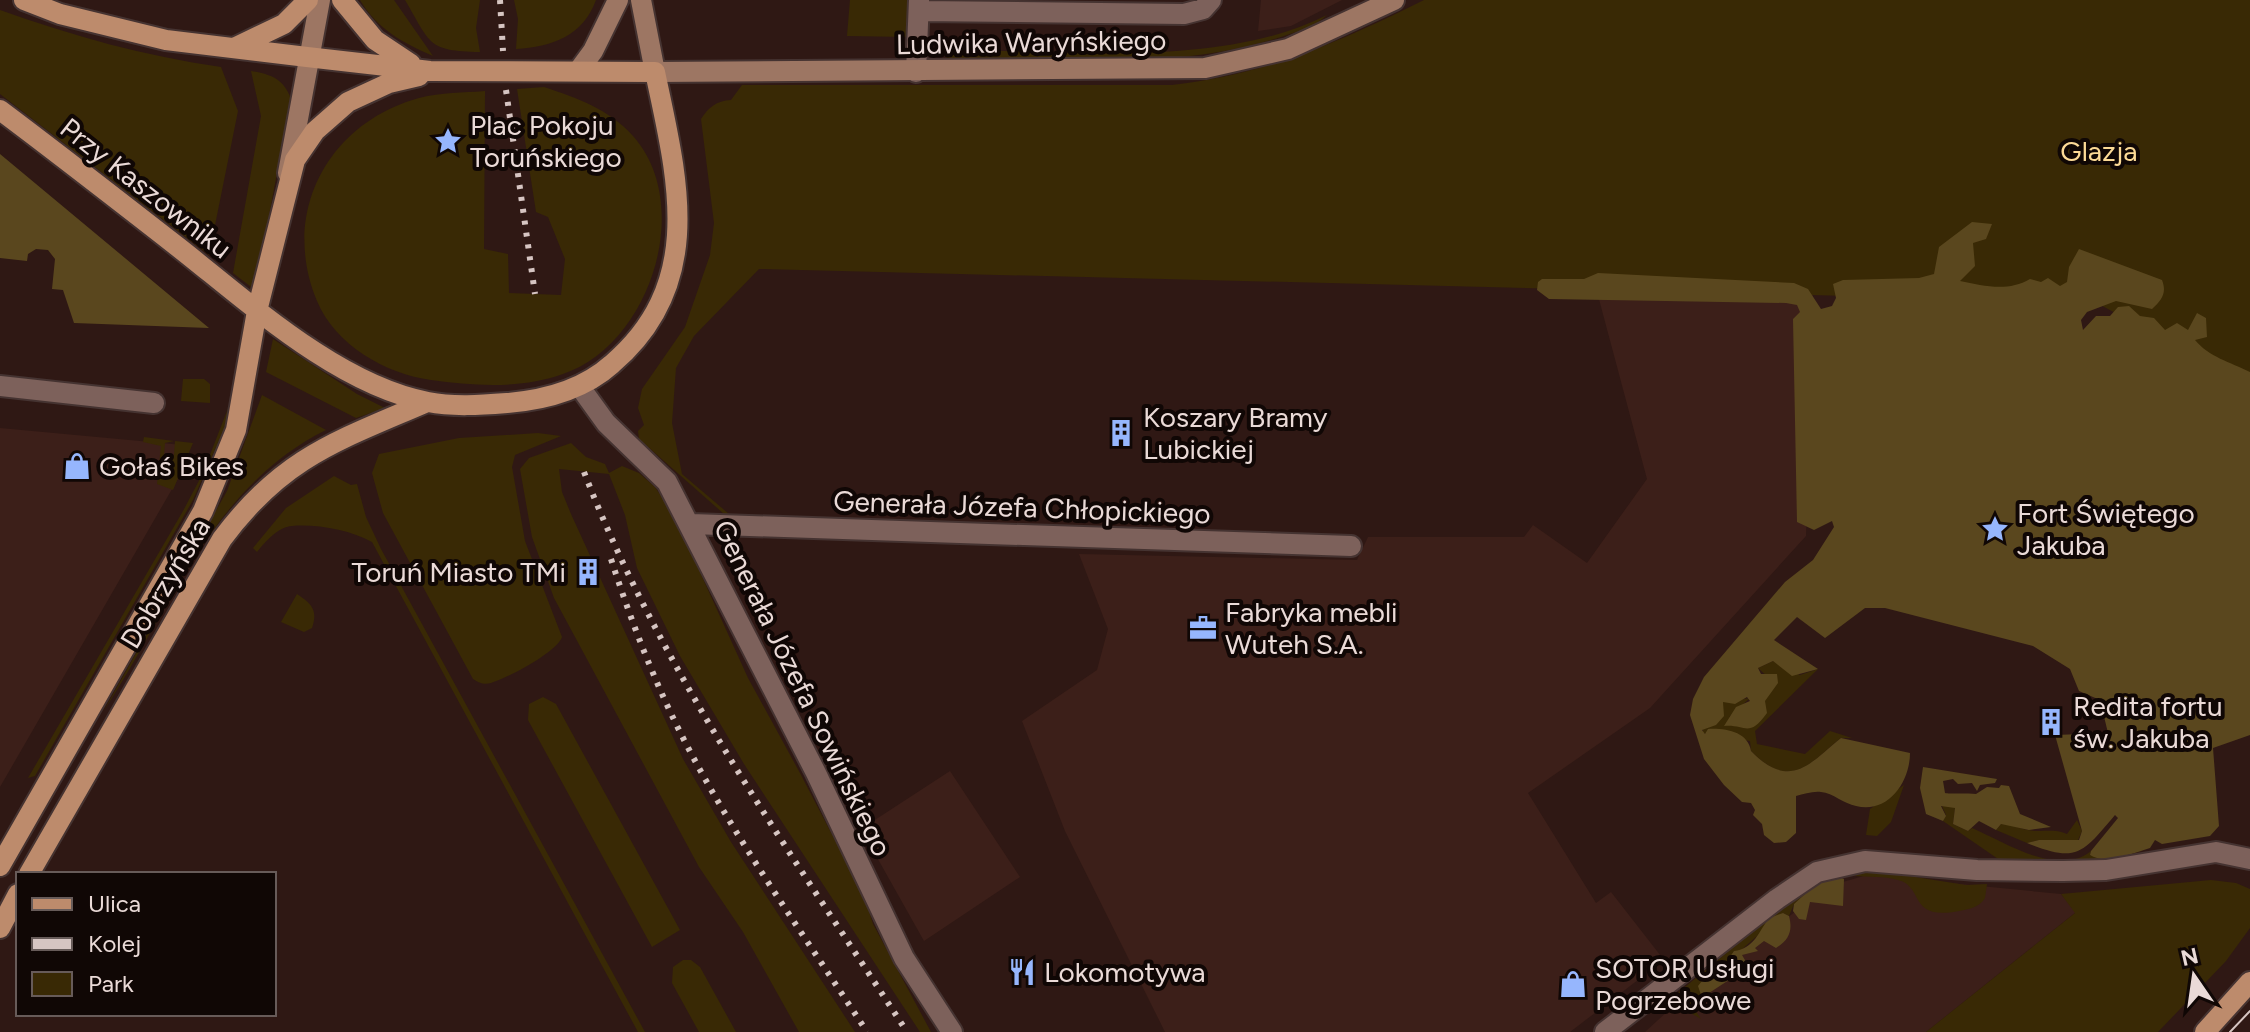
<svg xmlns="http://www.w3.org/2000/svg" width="2250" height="1032" viewBox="0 0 2250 1032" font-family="Figtree,sans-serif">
	<rect width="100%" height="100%" fill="#2f1814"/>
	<path fill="#3c1f19" d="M 1261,0 L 1342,0 L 1291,26 L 1258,31 Z
		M 1596,288 L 1813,293 L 1806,536 L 1650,708 L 1528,793 L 1596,903 L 1611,892 L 1664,960 L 1570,1032 L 1165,1032 L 1065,831 L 1022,721 L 1097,670 L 1108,629 L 1079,554 L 1357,560 L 1368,537 L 1524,537 L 1533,525 L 1587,563 L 1647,479 Z
		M 0,428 L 183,445 L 179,477 L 0,787 Z
		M 950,771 L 1020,877 L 924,941 L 861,829 Z
		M 1867,875 L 2061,894 L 2076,912 L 1926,1032 L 1645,1032 L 1682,998 L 1829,886 Z"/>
	<path fill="#392905" d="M 360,0 L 394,0 L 433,56 C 403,43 377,29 360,0 Z
		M 405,0 L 480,0 L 476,28 L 480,52 C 427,51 431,44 405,0 Z
		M 514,0 L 596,0 C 583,36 552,47 516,49 L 518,19 Z
		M 850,0 L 909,0 L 909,37 L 847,36 Z
		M 1424,0 L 2250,0 L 2250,386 L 2095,302 L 759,269 L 694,336 L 676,368 L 672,423 L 682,474 L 729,514 L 724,514 L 639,439 L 638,431 L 644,425 L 638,408 L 642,389 L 685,327 L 710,255 L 714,223 L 701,119 C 709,107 716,101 731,100 L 742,85 L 1172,85 C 1270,73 1337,43 1424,0 Z
		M 0,10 C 73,36 144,56 221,67 L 238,111 L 209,255 L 0,94 Z
		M 1327,15 C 1316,26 1299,31 1284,36 C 1180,70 1068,60 960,61 L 947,58 L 938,49 C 1056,51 1222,69 1327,15 Z
		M 251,71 C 271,74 284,79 291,99 L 255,290 L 233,273 L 261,116 Z
		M 544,87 C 577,98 609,109 633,136 C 695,205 650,345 563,374 C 521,389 475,386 431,380 C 386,374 335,345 317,301 C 280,213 328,123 419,98 C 442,92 463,93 485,91 L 484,249 L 508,254 L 509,293 L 561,295 L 565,259 L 548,217 L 536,212 L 517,89 Z
		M 273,339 L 357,394 L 385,408 L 356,418 L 266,372 Z
		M 183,379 L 204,379 L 210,384 L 210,403 L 181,401 Z
		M 237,385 L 224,429 L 193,500 L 35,776 L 28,778 L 183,511 L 203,473 Z
		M 262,395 L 326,430 C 211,487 170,611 103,712 L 227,491 Z
		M 538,433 L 561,436 L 515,455 L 512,467 L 525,541 L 562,637 C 557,652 508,678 491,683 C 484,685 479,683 473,679 L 383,513 L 372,473 L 379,454 L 459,438 Z
		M 144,437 L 174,441 L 165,443 L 164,455 L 174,455 L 175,441 L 193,443 L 173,490 L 157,484 L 161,446 L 143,442 Z
		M 571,443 L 586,457 L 605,464 L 609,473 L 622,466 L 639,473 L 655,487 L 675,517 L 748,678 L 800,773 L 865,898 L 873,924 L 931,1032 L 920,1032 L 744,764 L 680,656 L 637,568 L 625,515 L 609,474 L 559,469 L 562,492 L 571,514 L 683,759 L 731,842 L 855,1032 L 799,1032 L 743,932 L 699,867 L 554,598 L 532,537 L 520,469 L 529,458 Z
		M 334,476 L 351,485 L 357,484 L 366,517 L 381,549 L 645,1032 L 638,1032 L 372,542 C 350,530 317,524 292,526 C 278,527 266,541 257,552 L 253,548 L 286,508 Z
		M 297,594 C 312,604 318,610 312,628 L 304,632 L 281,622 Z
		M 1773,661 L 1800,675 L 1818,669 L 1755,731 L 1757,744 L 1805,754 L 1830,731 L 1852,738 L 1841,738 C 1810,763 1791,792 1751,751 L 1750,741 L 1703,733 L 1703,726 L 1723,702 L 1750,698 L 1729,717 C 1756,705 1769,705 1777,675 L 1768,677 L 1758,668 Z
		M 543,697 L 556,704 L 680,930 L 652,947 L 528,720 L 529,704 Z
		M 1904,785 L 1891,822 L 1877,836 L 1866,835 L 1870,809 Z
		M 1951,805 L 1955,808 L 1953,824 L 1968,831 L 1972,828 C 2005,842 2058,878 2091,851 L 2090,855 L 2109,861 L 2090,866 L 2054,866 L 2001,861 L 1943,821 L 1946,815 L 1942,806 Z
		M 2077,820 L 2082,831 L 2078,840 L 2039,840 L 2027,843 L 1996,830 L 2001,824 C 2011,824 2018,828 2028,830 C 2043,833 2052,828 2067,834 Z
		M 1871,870 L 1966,885 L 1987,884 L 1985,898 C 1980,906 1973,908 1964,910 C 1906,923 1926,887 1898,880 C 1885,876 1868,877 1854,876 Z
		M 2211,880 L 2236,883 L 2250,889 L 2250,928 L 2226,961 L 2158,1032 L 1926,1032 L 2075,913 L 2061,894 Z
		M 1807,893 L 1794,904 L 1789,916 L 1783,913 L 1714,974 L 1707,992 L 1709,993 L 1691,1004 L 1701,1019 L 1675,1004 L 1674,996 L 1796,896 Z
		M 683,960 L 691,960 L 700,967 L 736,1032 L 699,1032 L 672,983 L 673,967 Z"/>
	<path fill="#5a471e" d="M 0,154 L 209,328 L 74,323 L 63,290 L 52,289 L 55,259 L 48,250 L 36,249 L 28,254 L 27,261 L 0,258 Z
		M 1972,222 L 1992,224 L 1986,239 L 1973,243 L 1975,266 L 1960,281 C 1984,286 2008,292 2030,279 L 2041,282 L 2048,278 L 2060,286 L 2067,282 L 2069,267 L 2079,249 L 2162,280 C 2167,293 2162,300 2152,309 L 2116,301 L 2087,312 L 2081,320 L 2083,330 L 2096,316 L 2110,316 L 2118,307 L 2129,306 L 2140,316 L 2154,318 L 2165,330 L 2177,323 L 2188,330 L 2197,313 L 2206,318 L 2207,337 L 2195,340 C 2209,357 2230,362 2250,372 L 2250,735 L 2213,748 L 2219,826 L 2210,836 L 2162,844 L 2155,840 L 2150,848 C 2134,853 2105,865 2090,855 L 2091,851 L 2118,818 L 2115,815 C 2082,854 2077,863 2027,843 L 2039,840 L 2079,840 L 2082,831 L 2055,735 L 2108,733 L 2100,700 L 2079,691 L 2070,669 L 2033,646 L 1885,608 L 1865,608 L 1825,638 L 1797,617 L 1774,640 L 1818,669 L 1792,676 L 1773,661 L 1758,668 L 1761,674 L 1777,674 L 1778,683 L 1765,701 L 1767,713 C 1748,739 1746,724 1724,726 L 1736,707 L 1750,701 L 1747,697 L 1735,704 L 1723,702 L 1724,716 L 1716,725 L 1702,730 L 1705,734 L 1708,729 C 1726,728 1748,732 1751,751 C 1791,792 1811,762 1841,738 L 1910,753 C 1910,782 1888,814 1856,806 C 1844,804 1833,793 1821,792 C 1813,791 1804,794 1796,796 L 1796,833 L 1786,842 L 1774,843 L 1764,835 L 1762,824 L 1753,815 L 1755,810 L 1751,803 L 1742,802 L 1724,785 L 1704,759 L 1690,715 L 1693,699 L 1704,677 L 1785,582 L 1813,560 L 1834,527 L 1832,521 L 1814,530 L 1797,522 L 1793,319 L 1800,312 L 1797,305 L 1786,303 L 1549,299 L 1537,290 L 1538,282 L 1542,279 L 1584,279 L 1598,273 L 1794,283 L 1808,289 L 1821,309 L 1832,306 L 1836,298 L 1833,284 L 1843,280 L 1919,278 L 1934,274 L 1939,247 Z
		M 1923,767 L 1997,779 L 1995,783 L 1980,785 L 1977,791 L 1972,783 L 1958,784 L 1953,779 L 1943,781 L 1945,793 C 1949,794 1968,793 1976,794 L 1987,787 L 1999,788 L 2001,785 L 2009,786 L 2020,814 L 2051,827 L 2029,830 L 2001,824 L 1996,830 L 1979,821 L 1968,831 L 1953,824 L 1955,808 L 1941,806 L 1946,816 L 1943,821 L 1926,814 L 1920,788 Z
		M 1835,875 L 1844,879 L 1843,906 L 1810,902 L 1806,920 L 1799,919 L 1793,911 L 1794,904 L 1817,883 Z
		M 1783,913 L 1789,916 C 1793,931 1789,940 1776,948 L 1764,941 L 1755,948 L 1758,951 L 1742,955 L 1749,967 L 1709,993 L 1701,995 L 1698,986 L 1709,972 L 1719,973 L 1734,951 C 1754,949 1759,931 1769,918 Z"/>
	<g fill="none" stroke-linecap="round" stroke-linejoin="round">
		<g stroke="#453331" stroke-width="24">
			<path id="street" d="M 919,11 L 1184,14 L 1203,9 L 1211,0
				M 916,72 L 919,0
				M 0,386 L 154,403
				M 580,387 L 606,423 L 667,482 L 816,773 L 904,958 L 952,1032
				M 691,524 L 1351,546
				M 1605,1032 L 1777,899 L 1817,872 L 1865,861 L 1977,870 L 2063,871 L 2106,870 L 2216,852 L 2250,859"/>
		</g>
		<g stroke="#453331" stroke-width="24">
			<path id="secondary" d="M 641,0 L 655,72 L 1205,68 L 1288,49 L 1394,0
				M 579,70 L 593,51 L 618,0
				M 288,173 L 320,0"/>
		</g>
		<g stroke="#453331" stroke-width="24">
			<path id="primary" d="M 342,0 L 375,40 L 411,64
				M 236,47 L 284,24 L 308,0
				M 0,110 C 60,155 119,201 178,247 C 248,302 338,385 428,402 C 453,407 481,405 507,403 C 545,400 583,390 612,364 C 707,283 677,177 655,72 L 430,71 L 307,57 L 166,40 L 60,14 L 24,0
				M 0,866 L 203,511 L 236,430 L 257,311 L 295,160 L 315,131 L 348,102 L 389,83 L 419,76
				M 29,874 L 222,539 C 283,457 337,441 427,402
				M 0,928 L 18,894
				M 2205,1032 L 2250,982"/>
		</g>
		<use href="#street" stroke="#7d615b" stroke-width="20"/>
		<use href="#secondary" stroke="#9d7663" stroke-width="20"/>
		<use href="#primary" stroke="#bd8b6c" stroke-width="20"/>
		<path stroke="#d6c5c2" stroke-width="2" d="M 2230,1032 L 2250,1011"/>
		<path stroke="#d6c5c2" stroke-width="6" stroke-dasharray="4 8" stroke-linecap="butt" d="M 500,0 L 503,51
			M 506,90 L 535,294
			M 584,472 C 662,674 790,851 907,1032
			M 611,559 C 633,627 659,694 693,757 C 744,852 808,941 867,1032"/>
	</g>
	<defs>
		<g id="sight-bare" transform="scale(2.16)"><path d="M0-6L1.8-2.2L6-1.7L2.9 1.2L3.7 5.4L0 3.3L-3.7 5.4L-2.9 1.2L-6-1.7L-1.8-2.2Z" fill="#96b6fd" stroke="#100705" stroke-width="2.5" paint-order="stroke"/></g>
		<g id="building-bare" transform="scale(2.16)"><path d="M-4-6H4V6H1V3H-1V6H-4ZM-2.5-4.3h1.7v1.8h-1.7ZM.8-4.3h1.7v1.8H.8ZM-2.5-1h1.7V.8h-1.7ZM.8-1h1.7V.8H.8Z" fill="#96b6fd" stroke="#100705" stroke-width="2.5" paint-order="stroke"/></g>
		<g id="shop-bare" transform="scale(2.16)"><path d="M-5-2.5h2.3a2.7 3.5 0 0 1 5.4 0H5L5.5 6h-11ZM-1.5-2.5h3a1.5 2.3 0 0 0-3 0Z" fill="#96b6fd" stroke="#100705" stroke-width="2.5" paint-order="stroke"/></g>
		<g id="office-bare" transform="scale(2.16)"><path d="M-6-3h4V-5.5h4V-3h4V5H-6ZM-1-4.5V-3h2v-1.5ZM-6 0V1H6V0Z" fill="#96b6fd" stroke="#100705" stroke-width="2.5" paint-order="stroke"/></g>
		<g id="restaurant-bare" transform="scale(2.16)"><path d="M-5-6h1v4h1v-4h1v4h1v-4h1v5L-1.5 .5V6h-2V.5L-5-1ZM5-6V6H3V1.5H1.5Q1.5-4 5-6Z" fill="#96b6fd" stroke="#100705" stroke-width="2.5" paint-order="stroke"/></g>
	</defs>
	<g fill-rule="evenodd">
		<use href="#sight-bare" x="448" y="141"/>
		<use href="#building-bare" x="1121" y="433"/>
		<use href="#shop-bare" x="77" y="466"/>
		<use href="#sight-bare" x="1995" y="529"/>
		<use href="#building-bare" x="588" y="572"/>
		<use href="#office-bare" x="1203" y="628"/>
		<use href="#building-bare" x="2051" y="722"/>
		<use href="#restaurant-bare" x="1022" y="972"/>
		<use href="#shop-bare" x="1573" y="984"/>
	</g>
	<g text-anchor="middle" stroke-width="8" stroke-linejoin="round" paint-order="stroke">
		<g font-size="28" fill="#eadad7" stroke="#100705">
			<text transform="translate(1031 42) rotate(-1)" y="10">Ludwika Waryńskiego</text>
			<text transform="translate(146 188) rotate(38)" y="10">Przy Kaszowniku</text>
			<text transform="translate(1022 507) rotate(2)" y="10">Generała Józefa Chłopickiego</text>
			<text transform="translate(165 583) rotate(-59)" y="10">Dobrzyńska</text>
			<text transform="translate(803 688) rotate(64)" y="10">Generała Józefa Sowińskiego</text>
		</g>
		<g font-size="28" fill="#eadad7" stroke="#100705" text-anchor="start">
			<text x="470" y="135">Plac Pokoju<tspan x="470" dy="32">Toruńskiego</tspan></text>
			<text x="1143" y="427">Koszary Bramy<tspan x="1143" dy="32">Lubickiej</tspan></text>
			<text x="99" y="476">Gołaś Bikes</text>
			<text x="2017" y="523">Fort Świętego<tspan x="2017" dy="32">Jakuba</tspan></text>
			<text x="566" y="582" text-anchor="end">Toruń Miasto TMi</text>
			<text x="1225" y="622">Fabryka mebli<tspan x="1225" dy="32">Wuteh S.A.</tspan></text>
			<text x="2073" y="716">Redita fortu<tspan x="2073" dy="32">św. Jakuba</tspan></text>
			<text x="1595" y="978">SOTOR Usługi<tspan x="1595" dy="32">Pogrzebowe</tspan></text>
			<text x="1044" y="982">Lokomotywa</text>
		</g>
		<g font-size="28" fill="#fcda96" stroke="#100705">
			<text x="2099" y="161">Glazja</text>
		</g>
	</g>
	<rect x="16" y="872" width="260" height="144" fill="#100705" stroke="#675b59" stroke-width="2"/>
	<rect x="32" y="898" width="40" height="12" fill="#bd8b6c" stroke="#675b59" stroke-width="2"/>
	<text x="88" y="912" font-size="24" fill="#eadad7">Ulica</text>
	<rect x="32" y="938" width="40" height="12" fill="#d6c5c2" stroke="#675b59" stroke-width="2"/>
	<text x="88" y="952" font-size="24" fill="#eadad7">Kolej</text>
	<rect x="32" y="972" width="40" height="24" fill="#392905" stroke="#675b59" stroke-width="2"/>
	<text x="88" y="992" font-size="24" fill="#eadad7">Park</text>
	<g transform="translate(2194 976) rotate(347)" stroke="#100705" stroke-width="6" paint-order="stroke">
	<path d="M0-6L14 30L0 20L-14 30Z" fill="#eadad7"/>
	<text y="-12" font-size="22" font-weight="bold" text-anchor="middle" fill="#eadad7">N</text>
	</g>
</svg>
